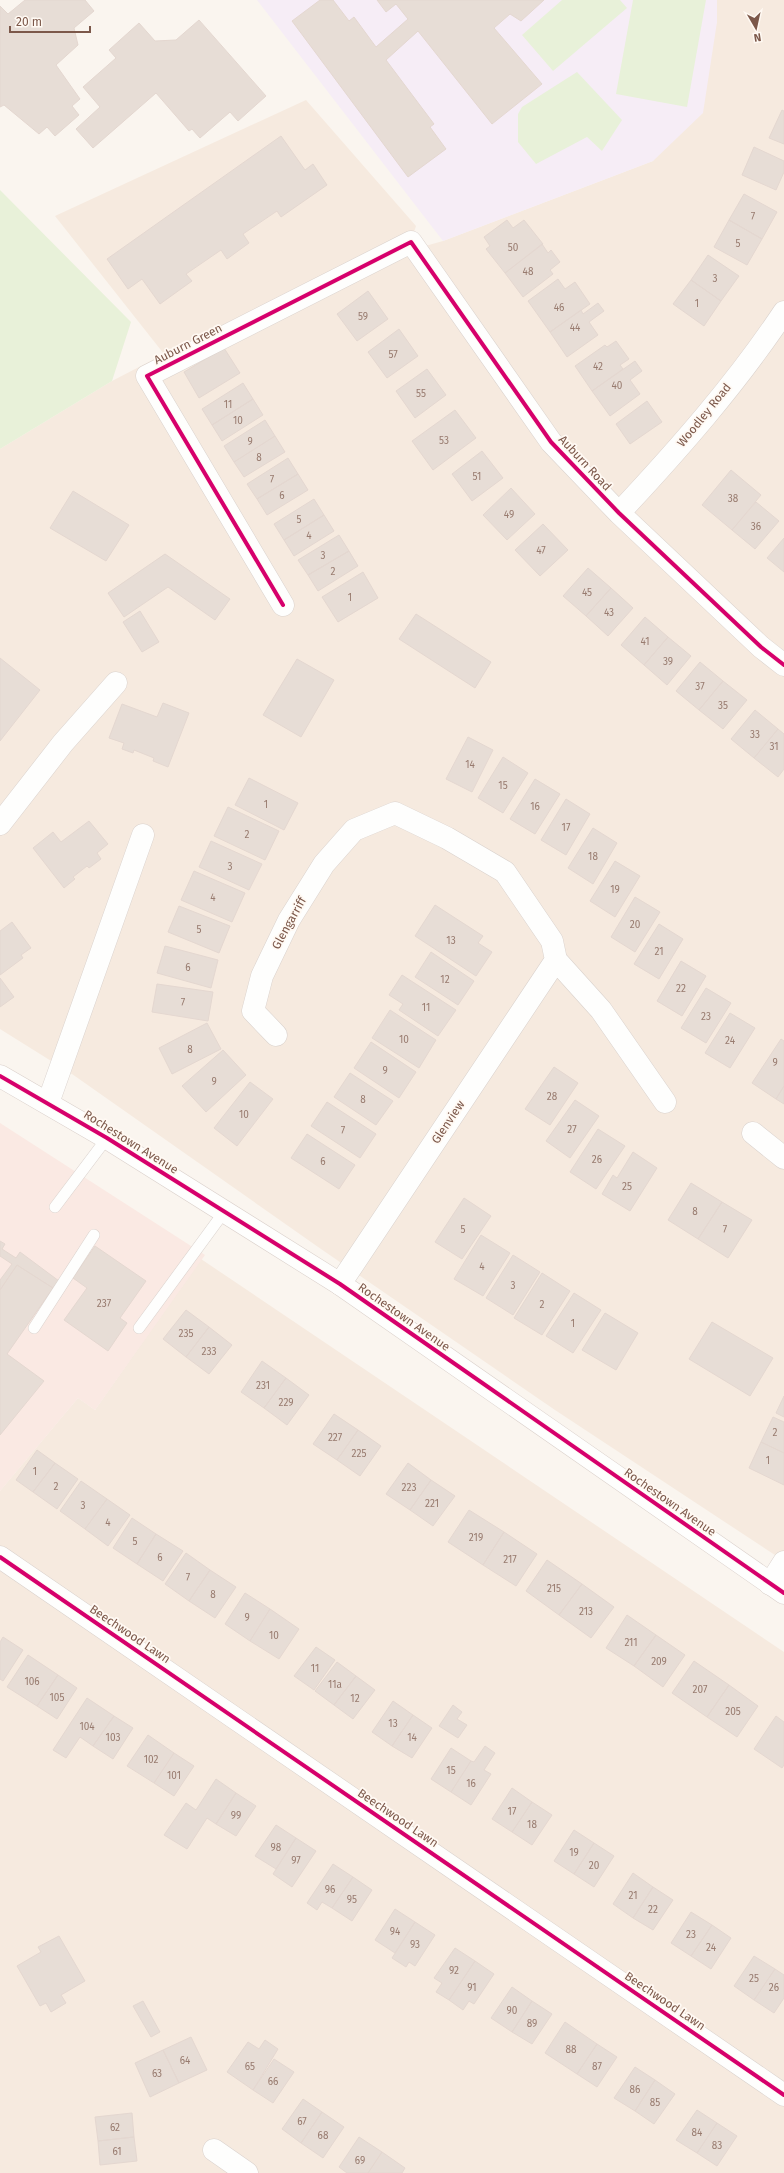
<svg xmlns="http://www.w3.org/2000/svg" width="784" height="2173" viewBox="0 0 784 2173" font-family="'Fira Sans',sans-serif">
	<rect width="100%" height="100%" fill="#faf5ef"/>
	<path fill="#f6eadf" d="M 717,0 L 784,0 L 784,1561 L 555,1410 L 321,1249 L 72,1074 L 0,1029 L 0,449 L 112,381 L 164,354 L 55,216 L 306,100 L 416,226 L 409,247 L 404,252 L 443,241 L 653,161 L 717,22 Z
		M 201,1259 L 784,1652 L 784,2173 L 0,2173 L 0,1491 L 78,1398 L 95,1410 Z"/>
	<path fill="#fae9e3" d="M 0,1123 L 205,1255 L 95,1410 L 78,1398 L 0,1491 Z"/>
	<path fill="#f6edf6" d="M 257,0 L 717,0 L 717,22 L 703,113 L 653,161 L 443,241 Z"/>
	<path fill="#e8f1d9" d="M 562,0 L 620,0 L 627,8 L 553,71 L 522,35 Z
		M 633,0 L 706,0 L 687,107 L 616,94 Z
		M 577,72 L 622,120 L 602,151 L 587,137 L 536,164 L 518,142 L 518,114 L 522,107 Z
		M 0,190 L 131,322 L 112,381 L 0,449 Z"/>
	<path fill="#e7ddd6" stroke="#e4d7d0" d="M 25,0 L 85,0 L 94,11 L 74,28 L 78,45 L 56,65 L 80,99 L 72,106 L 79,115 L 55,136 L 47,127 L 39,134 L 4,105 L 0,107 L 0,6 L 8,14 Z
		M 320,0 L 333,0 L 349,21 L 354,17 L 376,47 L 408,19 L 396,4 L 386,12 L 377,0 L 544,0 L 521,21 L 510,14 L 494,28 L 542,84 L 492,124 L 418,31 L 386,60 L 434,124 L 430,127 L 446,149 L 408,177 L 292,21 Z
		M 199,20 L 266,96 L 238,121 L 230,112 L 200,138 L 192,129 L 189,131 L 156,93 L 93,148 L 76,129 L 100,107 L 83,87 L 116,58 L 109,50 L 139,23 L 155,41 L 176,40 Z
		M 782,110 L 784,111 L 784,144 L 769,138 Z
		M 281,136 L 305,170 L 313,164 L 327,185 L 281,217 L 277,211 L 243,234 L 249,243 L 227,259 L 221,250 L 186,274 L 192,281 L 160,304 L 142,279 L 128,289 L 107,259 Z
		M 754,147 L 784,161 L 784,172 L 776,190 L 742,175 Z
		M 744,194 L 777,212 L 762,239 L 729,220 Z
		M 507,220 L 513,228 L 524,220 L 543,244 L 505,273 L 486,249 L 490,246 L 484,237 Z
		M 729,220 L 762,239 L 747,265 L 714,247 Z
		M 542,244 L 548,253 L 551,250 L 560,262 L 550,270 L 553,274 L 523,297 L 505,273 Z
		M 708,255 L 739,276 L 721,301 L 691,280 Z
		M 558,279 L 565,289 L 575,282 L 590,304 L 550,332 L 528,301 Z
		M 691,280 L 721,301 L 704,326 L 673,304 Z
		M 368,291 L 388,319 L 357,341 L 337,314 Z
		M 598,303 L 604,311 L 589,322 L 598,335 L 567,357 L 550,332 L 581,310 L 583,314 Z
		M 399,329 L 418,356 L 387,378 L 368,352 Z
		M 616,341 L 629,359 L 620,365 L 623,369 L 592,391 L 575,366 L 605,345 L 607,347 Z
		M 224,348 L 240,373 L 199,398 L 184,372 Z
		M 635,361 L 642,371 L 630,380 L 640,394 L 610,416 L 592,391 Z
		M 427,369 L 446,395 L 415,418 L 396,391 Z
		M 243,383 L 253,399 L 212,425 L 202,409 Z
		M 253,399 L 263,415 L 222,441 L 212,425 Z
		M 647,401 L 662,422 L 630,444 L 616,424 Z
		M 455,410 L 476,438 L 433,470 L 412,441 Z
		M 265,420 L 275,436 L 234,462 L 224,446 Z
		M 275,436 L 285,452 L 244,477 L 234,462 Z
		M 482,451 L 503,478 L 472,501 L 452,474 Z
		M 288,458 L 298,474 L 257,499 L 247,484 Z
		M 731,470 L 761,495 L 732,530 L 702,505 Z
		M 298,474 L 308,490 L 267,515 L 257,499 Z
		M 511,488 L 535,514 L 507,540 L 483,515 Z
		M 73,491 L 129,525 L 106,561 L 50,528 Z
		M 314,499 L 324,515 L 284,540 L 274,524 Z
		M 756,502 L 779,521 L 755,549 L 732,530 Z
		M 324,515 L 334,531 L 294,556 L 284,540 Z
		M 543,524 L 568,550 L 540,576 L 515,550 Z
		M 339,535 L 349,551 L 308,575 L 298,560 Z
		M 784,538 L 784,572 L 767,558 Z
		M 349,551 L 358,566 L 318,591 L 308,575 Z
		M 165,554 L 230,599 L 215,620 L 168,587 L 124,617 L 108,593 Z
		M 588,568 L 611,588 L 586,616 L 563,596 Z
		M 363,572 L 378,598 L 338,622 L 322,597 Z
		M 611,588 L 633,608 L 608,636 L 586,616 Z
		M 140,611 L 159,642 L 142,652 L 123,622 Z
		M 416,614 L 491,662 L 475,688 L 399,639 Z
		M 645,617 L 668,637 L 644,665 L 621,645 Z
		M 668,637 L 691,656 L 667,685 L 644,665 Z
		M 0,658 L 40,690 L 0,741 Z
		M 297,659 L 334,680 L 301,737 L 263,715 Z
		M 700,662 L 723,681 L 699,710 L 676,691 Z
		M 723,681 L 747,700 L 723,729 L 699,710 Z
		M 163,703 L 189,713 L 168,767 L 153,761 L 154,758 L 134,750 L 133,753 L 122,749 L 124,743 L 109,738 L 122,704 L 157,717 Z
		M 755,710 L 778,729 L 754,758 L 731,739 Z
		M 778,729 L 784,734 L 784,769 L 778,777 L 754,758 Z
		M 468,737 L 493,750 L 472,792 L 446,779 Z
		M 503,757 L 528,773 L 503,813 L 478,798 Z
		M 249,778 L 298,803 L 284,830 L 235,805 Z
		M 535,779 L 560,794 L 535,834 L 510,819 Z
		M 566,799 L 590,814 L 566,855 L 541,840 Z
		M 228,807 L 279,831 L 265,860 L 214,836 Z
		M 89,821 L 108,844 L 97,853 L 101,859 L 89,868 L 87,866 L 73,877 L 75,879 L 64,888 L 33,848 L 53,832 L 61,842 Z
		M 593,828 L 617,843 L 593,884 L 568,868 Z
		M 211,841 L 262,864 L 249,890 L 199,867 Z
		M 615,861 L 640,876 L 615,917 L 590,901 Z
		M 194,871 L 245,893 L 232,922 L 181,900 Z
		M 635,897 L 660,912 L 635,952 L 611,937 Z
		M 435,905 L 483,936 L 478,943 L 492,952 L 476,976 L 415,936 Z
		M 179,906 L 230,926 L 219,953 L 168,932 Z
		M 12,922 L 31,948 L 21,955 L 23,958 L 0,975 L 0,931 Z
		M 659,924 L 683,939 L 659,979 L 634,964 Z
		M 165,946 L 218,960 L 211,988 L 157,973 Z
		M 431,952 L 474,981 L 458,1005 L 415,977 Z
		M 681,961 L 706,976 L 682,1016 L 657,1001 Z
		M 402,975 L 456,1010 L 438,1036 L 399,1010 L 403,1004 L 389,995 Z
		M 0,978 L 14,997 L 0,1007 Z
		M 157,984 L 213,992 L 208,1021 L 152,1012 Z
		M 706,988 L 731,1003 L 706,1043 L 681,1028 Z
		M 390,1010 L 436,1040 L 419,1068 L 372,1038 Z
		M 730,1013 L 755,1028 L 730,1068 L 705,1053 Z
		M 207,1023 L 221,1049 L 172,1074 L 159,1048 Z
		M 781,1039 L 784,1041 L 784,1086 L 776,1099 L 752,1083 Z
		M 371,1042 L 416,1072 L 399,1098 L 354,1068 Z
		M 223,1050 L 246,1075 L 206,1112 L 182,1086 Z
		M 554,1067 L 578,1083 L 550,1125 L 525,1109 Z
		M 350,1073 L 393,1101 L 376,1125 L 334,1097 Z
		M 250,1082 L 273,1099 L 237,1146 L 214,1128 Z
		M 784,1086 L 784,1104 L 776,1099 Z
		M 575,1100 L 599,1116 L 570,1158 L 546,1141 Z
		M 327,1102 L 376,1134 L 360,1158 L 311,1126 Z
		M 598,1129 L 625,1146 L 596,1189 L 570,1172 Z
		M 307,1134 L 355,1165 L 339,1189 L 291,1158 Z
		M 633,1152 L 657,1168 L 630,1211 L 602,1194 L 613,1175 L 617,1178 Z
		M 691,1183 L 722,1202 L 698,1239 L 668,1220 Z
		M 464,1198 L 491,1216 L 462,1259 L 435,1242 Z
		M 722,1202 L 752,1220 L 728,1258 L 698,1239 Z
		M 481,1235 L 510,1253 L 483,1296 L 454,1279 Z
		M 0,1241 L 5,1244 L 2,1249 L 16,1258 L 20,1252 L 59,1281 L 53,1288 L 17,1265 L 0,1290 L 0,1280 L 12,1264 L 0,1256 Z
		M 95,1246 L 146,1281 L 120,1318 L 127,1323 L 108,1351 L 64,1320 L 87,1288 L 73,1278 Z
		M 513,1255 L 540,1272 L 513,1315 L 486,1298 Z
		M 17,1265 L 53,1288 L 7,1354 L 44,1381 L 0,1435 L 0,1290 Z
		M 542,1273 L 570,1291 L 542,1335 L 514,1318 Z
		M 574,1293 L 601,1310 L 573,1353 L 546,1336 Z
		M 186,1310 L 209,1327 L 186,1357 L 163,1339 Z
		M 605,1313 L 638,1333 L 616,1370 L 582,1350 Z
		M 712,1322 L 773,1358 L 750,1396 L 689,1359 Z
		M 209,1327 L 232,1345 L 209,1374 L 186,1357 Z
		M 262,1361 L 286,1378 L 264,1408 L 241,1392 Z
		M 286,1378 L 309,1395 L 287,1425 L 264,1408 Z
		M 784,1396 L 784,1417 L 776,1413 Z
		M 334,1414 L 358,1430 L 337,1460 L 313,1444 Z
		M 773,1417 L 784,1422 L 784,1453 L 761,1442 Z
		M 358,1430 L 381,1446 L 360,1476 L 337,1460 Z
		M 761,1442 L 784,1453 L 784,1485 L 749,1468 Z
		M 37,1450 L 55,1463 L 33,1492 L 16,1480 Z
		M 55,1463 L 78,1479 L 57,1509 L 33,1492 Z
		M 408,1463 L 431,1480 L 410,1510 L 386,1494 Z
		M 431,1480 L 455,1496 L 433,1526 L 410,1510 Z
		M 81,1481 L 107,1499 L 85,1529 L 60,1511 Z
		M 107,1499 L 130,1515 L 108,1546 L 85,1529 Z
		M 469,1510 L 504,1532 L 483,1565 L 448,1542 Z
		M 132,1518 L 156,1534 L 137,1564 L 113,1548 Z
		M 504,1532 L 537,1554 L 516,1586 L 483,1565 Z
		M 156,1534 L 183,1551 L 163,1581 L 137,1564 Z
		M 186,1553 L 210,1570 L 189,1601 L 165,1584 Z
		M 547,1560 L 582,1584 L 559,1615 L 526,1591 Z
		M 210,1570 L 236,1587 L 215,1618 L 189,1601 Z
		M 582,1584 L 614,1607 L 591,1638 L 559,1615 Z
		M 245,1593 L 270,1609 L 250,1641 L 225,1624 Z
		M 270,1609 L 299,1629 L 279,1659 L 250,1641 Z
		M 627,1615 L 656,1635 L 634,1666 L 606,1648 Z
		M 656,1635 L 685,1655 L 663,1687 L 634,1666 Z
		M 3,1637 L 23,1650 L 3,1681 L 0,1679 L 0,1642 Z
		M 316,1647 L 335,1660 L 314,1690 L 294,1676 Z
		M 28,1655 L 58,1675 L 37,1706 L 7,1687 Z
		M 694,1661 L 729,1685 L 707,1717 L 672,1693 Z
		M 337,1662 L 356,1676 L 334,1705 L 315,1691 Z
		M 58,1675 L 77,1688 L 57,1719 L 37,1706 Z
		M 356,1676 L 375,1690 L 353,1719 L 334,1705 Z
		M 729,1685 L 758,1706 L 737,1737 L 707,1717 Z
		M 87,1698 L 114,1716 L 93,1746 L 80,1737 L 66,1758 L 53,1750 Z
		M 393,1701 L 413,1715 L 392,1746 L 372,1732 Z
		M 453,1705 L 462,1712 L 457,1719 L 467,1725 L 458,1738 L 439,1726 Z
		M 413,1715 L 432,1728 L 412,1758 L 392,1746 Z
		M 114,1716 L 133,1728 L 113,1759 L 93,1746 Z
		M 776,1716 L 784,1722 L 784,1765 L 782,1768 L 754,1749 Z
		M 148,1735 L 174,1753 L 154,1783 L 127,1766 Z
		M 485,1746 L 495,1753 L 484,1770 L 491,1774 L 471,1805 L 451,1792 L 471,1761 L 474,1762 Z
		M 451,1748 L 471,1761 L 451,1792 L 431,1779 Z
		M 174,1753 L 194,1766 L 174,1796 L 154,1783 Z
		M 216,1779 L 236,1793 L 216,1824 L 207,1818 L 187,1849 L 164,1835 L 186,1803 L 196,1810 Z
		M 512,1788 L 532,1802 L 512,1832 L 492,1819 Z
		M 236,1793 L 256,1806 L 236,1836 L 216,1824 Z
		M 532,1802 L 552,1815 L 532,1845 L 512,1832 Z
		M 276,1825 L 296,1838 L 276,1869 L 255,1856 Z
		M 574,1830 L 594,1843 L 574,1874 L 554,1861 Z
		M 296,1838 L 316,1851 L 292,1887 L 273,1874 Z
		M 594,1843 L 614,1856 L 594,1887 L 574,1874 Z
		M 333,1864 L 353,1877 L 332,1908 L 322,1902 L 317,1910 L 307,1903 Z
		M 633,1873 L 653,1887 L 633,1918 L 613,1904 Z
		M 353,1877 L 372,1890 L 352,1921 L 332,1908 Z
		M 653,1887 L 673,1900 L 653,1930 L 633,1918 Z
		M 395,1909 L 415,1922 L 395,1953 L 375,1940 Z
		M 691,1912 L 712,1925 L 691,1956 L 671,1943 Z
		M 415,1922 L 435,1935 L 415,1966 L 409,1962 L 406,1967 L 392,1958 Z
		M 712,1925 L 731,1938 L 711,1969 L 691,1956 Z
		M 59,1936 L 85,1981 L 61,1995 L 66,2003 L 51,2012 L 46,2003 L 40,2006 L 17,1966 L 41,1952 L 38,1947 Z
		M 455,1948 L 475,1961 L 449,2000 L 436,1992 L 442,1983 L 434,1978 Z
		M 754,1956 L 775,1969 L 754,2000 L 734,1986 Z
		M 475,1961 L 494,1974 L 474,2004 L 469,2001 L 463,2010 L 449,2000 Z
		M 775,1969 L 784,1975 L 784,1998 L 774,2013 L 754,2000 Z
		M 512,1987 L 532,2001 L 512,2032 L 491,2018 Z
		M 143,2001 L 160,2032 L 151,2037 L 133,2006 Z
		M 532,2001 L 552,2014 L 532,2044 L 512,2032 Z
		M 565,2022 L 597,2044 L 577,2074 L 545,2053 Z
		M 191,2037 L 207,2070 L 179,2083 L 163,2050 Z
		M 265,2040 L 278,2049 L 253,2090 L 227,2072 L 248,2042 L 259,2049 Z
		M 597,2044 L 617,2057 L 597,2087 L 577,2074 Z
		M 163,2050 L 179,2083 L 150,2097 L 135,2063 Z
		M 274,2059 L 294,2072 L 273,2103 L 253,2090 Z
		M 635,2067 L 655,2080 L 635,2111 L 614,2098 Z
		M 655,2080 L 675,2094 L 654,2124 L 635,2111 Z
		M 303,2099 L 322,2112 L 301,2143 L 282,2129 Z
		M 697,2110 L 717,2123 L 697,2153 L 676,2140 Z
		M 322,2112 L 344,2127 L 323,2158 L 301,2143 Z
		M 132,2113 L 134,2137 L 98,2141 L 95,2117 Z
		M 717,2123 L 737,2136 L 717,2166 L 697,2153 Z
		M 134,2137 L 137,2161 L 100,2165 L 98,2141 Z
		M 359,2137 L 382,2152 L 368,2173 L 347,2173 L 339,2167 Z
		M 382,2152 L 405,2168 L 402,2173 L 368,2173 Z"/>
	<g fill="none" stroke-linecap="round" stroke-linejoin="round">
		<g stroke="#dad2cd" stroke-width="12">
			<path id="service" d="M 55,1207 L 107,1138
				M 34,1328 L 94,1235
				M 139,1328 L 224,1212"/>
		</g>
		<g stroke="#dad2cd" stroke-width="23">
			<path id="minor" d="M 619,513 C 678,450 736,384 784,312
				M 283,605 L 147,376 L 411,242 L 551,442 L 619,513 L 761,647 L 784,665
				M 0,824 L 63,743 L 116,683
				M 276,1035 L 253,1011 L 262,976 L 289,920 L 324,864 L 354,830 L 395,813 L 447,838 L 505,872 L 552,941 L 556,960 L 601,1010 L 665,1102
				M 48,1103 L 143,835
				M 753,1133 L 784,1158
				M 340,1284 L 556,960
				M 0,1557 L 784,2095
				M 770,1584 L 784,1562
				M 214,2150 L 247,2173"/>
		</g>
		<g stroke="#dad0cb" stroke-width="23">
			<path id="secondary" d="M 0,1076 L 107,1138 L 340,1284 L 784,1593"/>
		</g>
		<use href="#service" stroke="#fefefd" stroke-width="11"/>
		<use href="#minor" stroke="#fefefd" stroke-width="22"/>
		<use href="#secondary" stroke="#fefefd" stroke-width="22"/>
		<g stroke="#fff9f3" stroke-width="6">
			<path id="cycleway" d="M 283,605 L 147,376 L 411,242 L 551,442 L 619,513 L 761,647 L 784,665
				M 0,1076 L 107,1138 L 340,1284 L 784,1593
				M 0,1557 L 784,2095"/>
		</g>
		<use href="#cycleway" stroke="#d6006c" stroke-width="4"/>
	</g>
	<g text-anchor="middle" stroke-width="3.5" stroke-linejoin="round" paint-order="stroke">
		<g font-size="10" fill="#987b6f">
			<text x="753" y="220">7</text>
			<text x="738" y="247">5</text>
			<text x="513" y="251">50</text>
			<text x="528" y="275">48</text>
			<text x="715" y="282">3</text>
			<text x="697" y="307">1</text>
			<text x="559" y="311">46</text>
			<text x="363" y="320">59</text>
			<text x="575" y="331">44</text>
			<text x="393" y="358">57</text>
			<text x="598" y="370">42</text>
			<text x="617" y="389">40</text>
			<text x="421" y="397">55</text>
			<text x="228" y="408">11</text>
			<text x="238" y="424">10</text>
			<text x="444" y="444">53</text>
			<text x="250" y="445">9</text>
			<text x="259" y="461">8</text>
			<text x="477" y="480">51</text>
			<text x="272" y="483">7</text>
			<text x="282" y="499">6</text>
			<text x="733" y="502">38</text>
			<text x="509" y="518">49</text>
			<text x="299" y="523">5</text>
			<text x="756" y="530">36</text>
			<text x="309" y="539">4</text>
			<text x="541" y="554">47</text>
			<text x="323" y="559">3</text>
			<text x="333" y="575">2</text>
			<text x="587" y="596">45</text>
			<text x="350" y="601">1</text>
			<text x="609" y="616">43</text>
			<text x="645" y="645">41</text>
			<text x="668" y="665">39</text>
			<text x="700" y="690">37</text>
			<text x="723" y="709">35</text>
			<text x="755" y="738">33</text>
			<text x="774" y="750">31</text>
			<text x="470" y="768">14</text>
			<text x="503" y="789">15</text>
			<text x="266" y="808">1</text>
			<text x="535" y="810">16</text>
			<text x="566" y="831">17</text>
			<text x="247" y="838">2</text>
			<text x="593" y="860">18</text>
			<text x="230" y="870">3</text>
			<text x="615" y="893">19</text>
			<text x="213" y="901">4</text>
			<text x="635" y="928">20</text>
			<text x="199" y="933">5</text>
			<text x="451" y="944">13</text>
			<text x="659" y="955">21</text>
			<text x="188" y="971">6</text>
			<text x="445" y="983">12</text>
			<text x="681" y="992">22</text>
			<text x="183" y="1006">7</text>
			<text x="426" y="1011">11</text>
			<text x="706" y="1020">23</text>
			<text x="404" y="1043">10</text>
			<text x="730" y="1044">24</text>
			<text x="190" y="1053">8</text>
			<text x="775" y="1066">9</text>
			<text x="385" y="1074">9</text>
			<text x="214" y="1085">9</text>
			<text x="552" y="1100">28</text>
			<text x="363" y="1103">8</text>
			<text x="244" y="1118">10</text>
			<text x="572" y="1133">27</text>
			<text x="343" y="1134">7</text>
			<text x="597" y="1163">26</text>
			<text x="323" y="1165">6</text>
			<text x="627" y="1190">25</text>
			<text x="695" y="1215">8</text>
			<text x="463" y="1233">5</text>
			<text x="725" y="1233">7</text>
			<text x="482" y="1270">4</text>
			<text x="513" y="1289">3</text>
			<text x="104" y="1307">237</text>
			<text x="542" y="1308">2</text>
			<text x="573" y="1327">1</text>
			<text x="186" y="1337">235</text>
			<text x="209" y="1355">233</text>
			<text x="263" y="1389">231</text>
			<text x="286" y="1406">229</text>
			<text x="775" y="1436">2</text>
			<text x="335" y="1441">227</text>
			<text x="359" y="1457">225</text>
			<text x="768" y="1464">1</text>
			<text x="35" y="1475">1</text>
			<text x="56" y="1490">2</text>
			<text x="409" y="1491">223</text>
			<text x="432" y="1507">221</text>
			<text x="83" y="1509">3</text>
			<text x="108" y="1526">4</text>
			<text x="476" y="1541">219</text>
			<text x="135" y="1545">5</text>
			<text x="160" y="1561">6</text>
			<text x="510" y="1563">217</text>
			<text x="188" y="1581">7</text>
			<text x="554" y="1592">215</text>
			<text x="213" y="1598">8</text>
			<text x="586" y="1615">213</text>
			<text x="247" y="1621">9</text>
			<text x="274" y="1639">10</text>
			<text x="631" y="1646">211</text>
			<text x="659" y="1665">209</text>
			<text x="315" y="1672">11</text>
			<text x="32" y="1685">106</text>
			<text x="335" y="1688">11a</text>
			<text x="700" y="1693">207</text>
			<text x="57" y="1701">105</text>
			<text x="355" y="1702">12</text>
			<text x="733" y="1715">205</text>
			<text x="393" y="1727">13</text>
			<text x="87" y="1730">104</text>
			<text x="113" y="1741">103</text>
			<text x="412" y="1741">14</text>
			<text x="151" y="1763">102</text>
			<text x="451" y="1774">15</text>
			<text x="174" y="1779">101</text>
			<text x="471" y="1787">16</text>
			<text x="512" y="1815">17</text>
			<text x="236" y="1819">99</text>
			<text x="532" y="1828">18</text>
			<text x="276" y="1851">98</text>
			<text x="574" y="1856">19</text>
			<text x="296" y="1864">97</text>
			<text x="594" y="1869">20</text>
			<text x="330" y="1893">96</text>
			<text x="633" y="1899">21</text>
			<text x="352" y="1903">95</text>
			<text x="653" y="1913">22</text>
			<text x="395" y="1935">94</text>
			<text x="691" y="1938">23</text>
			<text x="415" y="1948">93</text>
			<text x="711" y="1951">24</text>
			<text x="454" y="1974">92</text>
			<text x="754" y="1982">25</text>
			<text x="472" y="1991">91</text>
			<text x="774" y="1991">26</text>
			<text x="512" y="2014">90</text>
			<text x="532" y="2027">89</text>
			<text x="571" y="2053">88</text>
			<text x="185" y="2064">64</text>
			<text x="250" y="2070">65</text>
			<text x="597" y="2070">87</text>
			<text x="157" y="2077">63</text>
			<text x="273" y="2085">66</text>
			<text x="635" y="2093">86</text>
			<text x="655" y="2106">85</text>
			<text x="302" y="2125">67</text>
			<text x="115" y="2131">62</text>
			<text x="697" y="2136">84</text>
			<text x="323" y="2139">68</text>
			<text x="717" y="2149">83</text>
			<text x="117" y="2155">61</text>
			<text x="360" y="2164">69</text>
		</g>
		<g font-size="12" fill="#7c584a" stroke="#fff9f3">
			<text transform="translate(188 344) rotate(-27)" y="4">Auburn Green</text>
			<text transform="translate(704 415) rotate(-51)" y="4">Woodley Road</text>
			<text transform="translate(585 463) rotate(47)" y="4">Auburn Road</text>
			<text transform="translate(289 923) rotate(-61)" y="4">Glengarriff</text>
			<text transform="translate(448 1122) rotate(-56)" y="4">Glenview</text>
			<text transform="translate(131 1142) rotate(32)" y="4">Rochestown Avenue</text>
			<text transform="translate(404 1317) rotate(35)" y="4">Rochestown Avenue</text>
			<text transform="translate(670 1502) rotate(35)" y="4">Rochestown Avenue</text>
			<text transform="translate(130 1634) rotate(34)" y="4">Beechwood Lawn</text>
			<text transform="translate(398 1818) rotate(34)" y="4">Beechwood Lawn</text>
			<text transform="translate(665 2001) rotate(34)" y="4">Beechwood Lawn</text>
		</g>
	</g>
	<g transform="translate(756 28) rotate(171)" stroke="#fff9f3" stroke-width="3" paint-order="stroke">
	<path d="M0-3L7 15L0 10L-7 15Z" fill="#7c584a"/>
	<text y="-6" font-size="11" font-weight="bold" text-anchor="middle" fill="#7c584a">N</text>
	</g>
	<path d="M10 26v6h80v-6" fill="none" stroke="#7c584a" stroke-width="2"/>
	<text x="16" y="26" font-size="12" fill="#7c584a" stroke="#fff9f3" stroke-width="3" paint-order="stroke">20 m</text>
</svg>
